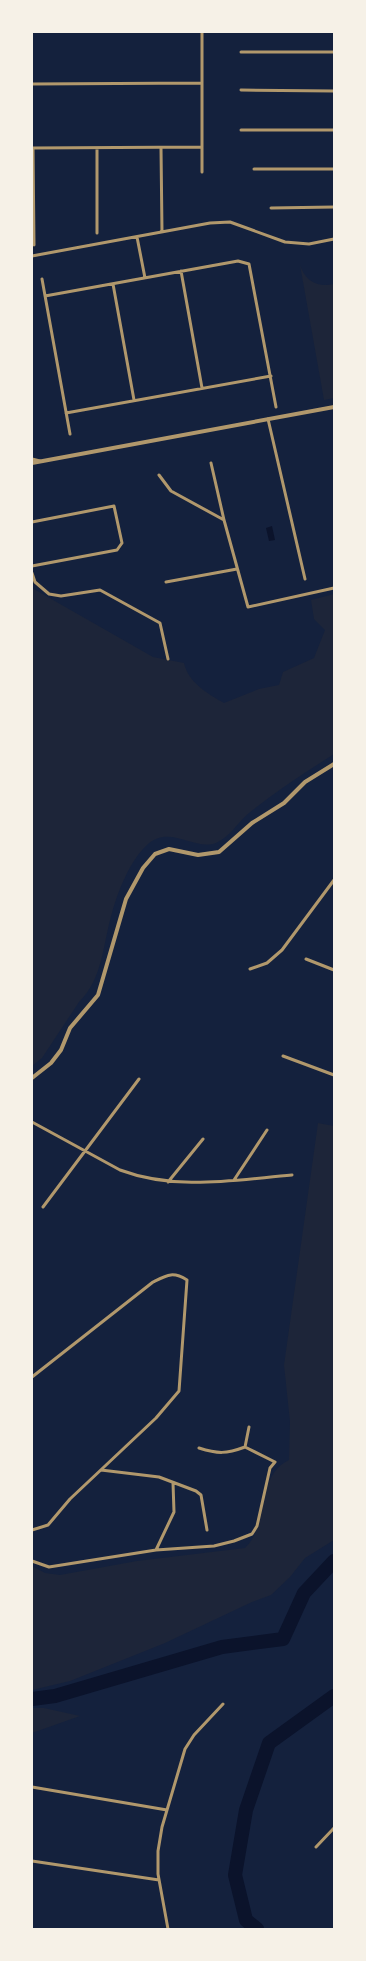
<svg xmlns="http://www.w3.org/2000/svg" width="366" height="1961" viewBox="0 0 366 1961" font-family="Merriweather,serif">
	<rect width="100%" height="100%" fill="#14213d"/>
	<path fill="#1d2539" d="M 300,265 C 305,281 318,288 334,284 L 334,398 L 324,400 Z
		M 32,588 L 153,657 L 184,663 C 188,682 208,694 224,703 L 259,689 L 279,685 L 283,672 L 314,658 L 325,630 L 314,619 L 311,600 L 334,594 L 334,754 C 306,772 276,791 249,813 C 238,822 230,837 216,843 C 193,851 169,823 146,846 C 130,861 118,891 112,913 C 103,943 103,979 79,1002 L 42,1058 L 32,1066 Z
		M 318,1123 L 334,1126 L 334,1540 L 305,1558 L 290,1577 L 271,1595 L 252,1602 L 165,1643 L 70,1681 L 32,1690 L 32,1566 L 45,1573 L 60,1575 L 137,1561 L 245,1548 C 270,1525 255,1476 289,1460 L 290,1422 L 284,1365 Z
		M 32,1708 L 44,1708 L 80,1716 L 32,1733 Z"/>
	<path fill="#0b132b" d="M 272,526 L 275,540 L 269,541 L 266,528 Z"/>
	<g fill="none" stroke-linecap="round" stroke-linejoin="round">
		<path stroke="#0b132b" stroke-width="14" d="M 32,1699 L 55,1696 L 222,1647 L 283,1639 L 304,1593 L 334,1561
			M 257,1929 L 246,1920 L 235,1875 L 246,1810 L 269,1743 L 334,1696"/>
		<path stroke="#b1986c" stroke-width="3" d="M 202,32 L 202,172
			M 241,52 L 334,52
			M 32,84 L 202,83
			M 241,90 L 334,91
			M 241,130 L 334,130
			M 32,148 L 202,147
			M 33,148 L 34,245
			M 97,148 L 97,233
			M 161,148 L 162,232
			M 254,169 L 334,169
			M 271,208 L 334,207
			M 137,237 L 145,278
			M 32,256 L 210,223 L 230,222 L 285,242 L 309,244 L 334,239
			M 181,271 L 202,388
			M 42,279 L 70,434
			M 113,284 L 134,400
			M 45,296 L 238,261 L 249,264 L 276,407
			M 66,413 L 271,376
			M 268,419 L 305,579
			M 32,459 L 40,461
			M 211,463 L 224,520 L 248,607 L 334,588
			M 159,475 L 171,491 L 224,520
			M 32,522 L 114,506 L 122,543 L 117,550 L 32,566
			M 32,573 L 35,582 L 49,594 L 61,596 L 100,590 L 160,623 L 168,659
			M 166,582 L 237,569
			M 306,959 L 334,970
			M 250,969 L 267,963 L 282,950 L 334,880
			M 283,1056 L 334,1075
			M 32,1122 L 120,1170 C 176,1191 234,1180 292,1175
			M 234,1180 L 267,1130
			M 168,1182 L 203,1139
			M 43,1207 L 139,1079
			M 32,1377 L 153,1282 C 167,1275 173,1271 187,1280 L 179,1391 L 156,1418 L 70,1499 L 48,1525 L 32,1530
			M 199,1448 C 218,1454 226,1454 245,1447
			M 101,1470 L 159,1477 L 196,1491 L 201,1495 L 207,1530
			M 156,1550 L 174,1512 L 173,1483
			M 32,1561 L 49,1567 L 156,1550 L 214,1546 L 234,1541 L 252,1534 L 257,1526 L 270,1468 L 275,1462 L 245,1447 L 249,1427
			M 32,1787 L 167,1810
			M 316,1847 L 334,1828
			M 32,1861 L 159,1880
			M 168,1929 L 158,1874 L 158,1851 L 162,1827 L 185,1749 L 194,1735 L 223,1704"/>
		<path stroke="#b1986c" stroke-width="4" d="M 32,463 L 334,407
			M 32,1078 L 51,1063 L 61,1050 L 70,1028 L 98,995 L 126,899 L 143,868 L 155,854 L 169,849 L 198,855 L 219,852 L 252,823 L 284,803 L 305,782 L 334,764"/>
	</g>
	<rect width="366" height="1961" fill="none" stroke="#f6f1e7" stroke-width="66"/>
</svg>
